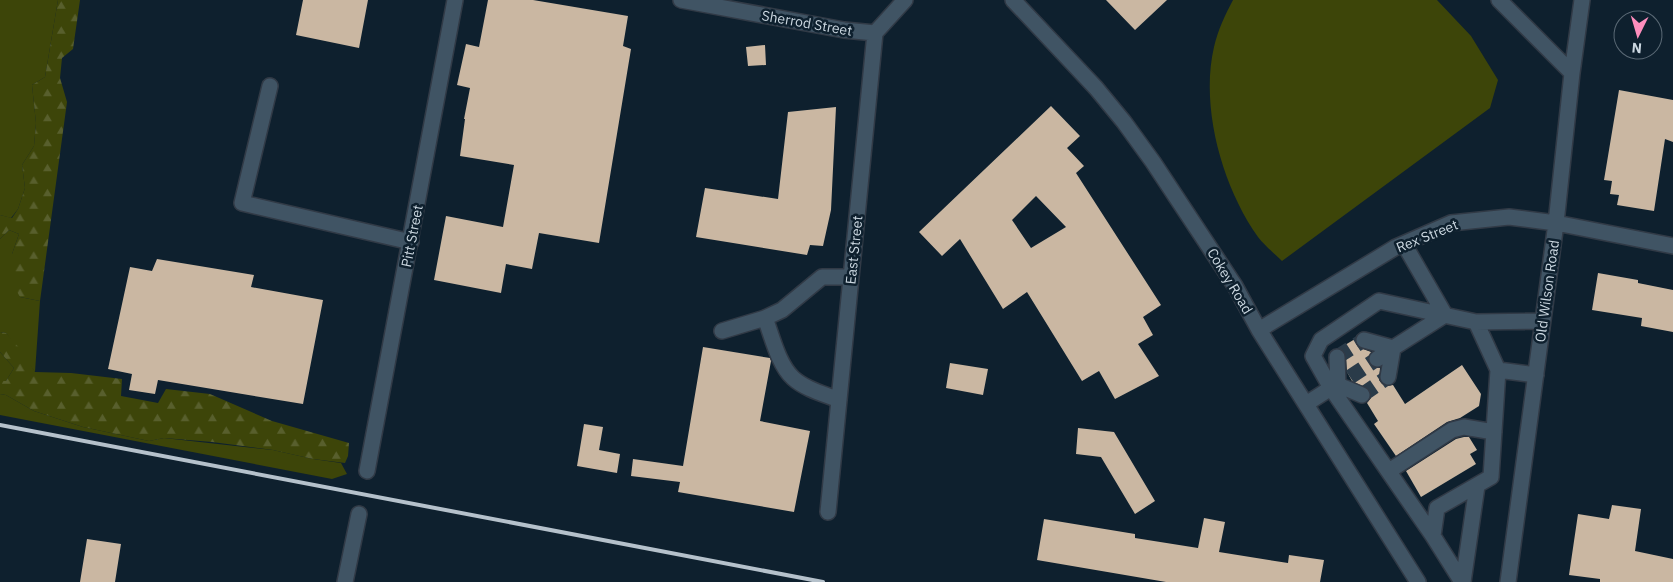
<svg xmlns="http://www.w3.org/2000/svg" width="1673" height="582" viewBox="0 0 1673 582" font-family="'IBM Plex Sans',sans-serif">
	<defs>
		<pattern id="forest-firs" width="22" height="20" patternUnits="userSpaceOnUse" patternTransform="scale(1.25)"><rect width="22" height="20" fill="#3d4509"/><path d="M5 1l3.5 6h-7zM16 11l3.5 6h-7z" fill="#585f2d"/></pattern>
	</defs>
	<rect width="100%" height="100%" fill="#0e202e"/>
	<path fill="#3d4509" d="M 0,0 L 58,0 L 45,77 L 32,85 L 36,123 L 34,146 L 22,165 L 25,188 L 18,209 L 11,218 L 0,215 Z
		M 1233,0 L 1437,0 L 1471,36 L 1498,80 L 1490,108 L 1282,261 C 1274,253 1265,246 1258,237 C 1222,186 1200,107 1214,47 C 1218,30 1225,15 1233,0 Z
		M 9,230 L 19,234 L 12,254 L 20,297 L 40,301 L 35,372 L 6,333 L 0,332 L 0,239 Z
		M 0,352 L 14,368 L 6,381 L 0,381 Z
		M 0,394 L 6,395 L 34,411 L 83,427 L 149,441 L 164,438 L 273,450 L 313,459 L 341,463 L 347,474 L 332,479 L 0,415 Z"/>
	<path fill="url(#forest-firs)" d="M 58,0 L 80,0 L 73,49 L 62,58 L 60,78 L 67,102 L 40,301 L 20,297 L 10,279 L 12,254 L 19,234 L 9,230 L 0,239 L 0,215 L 12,218 L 18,209 L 25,188 L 22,165 L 34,146 L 36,123 L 32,85 L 45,77 Z
		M 0,332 L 6,333 L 22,351 L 35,372 L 71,373 L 122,379 L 121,396 L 158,403 L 166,389 L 210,394 L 272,421 L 349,443 L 348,456 L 345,463 L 313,459 L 273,450 L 212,442 L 164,438 L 149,441 L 83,427 L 34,411 L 6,395 L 0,394 L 0,381 L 6,381 L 14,368 L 0,352 Z"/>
	<path fill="#cab7a2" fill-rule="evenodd" d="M 303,0 L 368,0 L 359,48 L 296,35 Z
		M 488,0 L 533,0 L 628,16 L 623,46 L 631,49 L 599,243 L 539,233 L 532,269 L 506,264 L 501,293 L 434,280 L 446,216 L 503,227 L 514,165 L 460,156 L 465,119 L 464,119 L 470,88 L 457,85 L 466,44 L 479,47 Z
		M 1106,0 L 1167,0 L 1135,30 Z
		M 765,45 L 766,65 L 748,66 L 746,47 Z
		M 1619,90 L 1673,100 L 1673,142 L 1665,139 L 1654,211 L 1617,205 L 1619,195 L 1610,194 L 1612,181 L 1604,180 Z
		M 1051,106 L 1080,136 L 1067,148 L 1084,166 L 1076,173 L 1161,305 L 1143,317 L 1153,335 L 1138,344 L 1159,376 L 1115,399 L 1099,371 L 1082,381 L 1027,292 L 1003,309 L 960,239 L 942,256 L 919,232 ZM 1036,196 L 1066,227 L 1031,248 L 1012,220 Z
		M 836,107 L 831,210 L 823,246 L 810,245 L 807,255 L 696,237 L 705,188 L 778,199 L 788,112 Z
		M 157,259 L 254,275 L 251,287 L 323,300 L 303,404 L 158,380 L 155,394 L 129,390 L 132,374 L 108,369 L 130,267 L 152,271 Z
		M 1598,273 L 1638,280 L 1638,283 L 1673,290 L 1673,332 L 1641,326 L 1642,318 L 1592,310 Z
		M 1355,339 L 1358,347 L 1371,352 L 1368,360 L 1373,367 L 1380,368 L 1379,380 L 1382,384 L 1387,386 L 1393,385 L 1405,404 L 1462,365 L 1481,394 L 1479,406 L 1460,418 L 1447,422 L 1396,456 L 1374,424 L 1378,421 L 1367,403 L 1371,398 L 1370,390 L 1352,381 L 1347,372 L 1346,356 L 1345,352 L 1340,348 Z
		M 703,347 L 770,358 L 771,361 L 760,421 L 810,431 L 794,512 L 678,492 L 680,482 L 631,476 L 633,459 L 683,466 Z
		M 950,363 L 988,369 L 983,395 L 946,388 Z
		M 584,424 L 603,427 L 599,450 L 620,454 L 617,473 L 577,466 Z
		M 1078,428 L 1114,432 L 1155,501 L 1135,514 L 1101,457 L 1076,454 Z
		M 1464,437 L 1469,437 L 1477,450 L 1470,454 L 1476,464 L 1421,497 L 1406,471 L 1456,439 Z
		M 1612,505 L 1641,509 L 1635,551 L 1673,559 L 1673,582 L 1600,582 L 1600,579 L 1569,575 L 1578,514 L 1609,519 Z
		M 1204,518 L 1225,522 L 1219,552 L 1288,563 L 1289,555 L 1324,560 L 1320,582 L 1166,582 L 1037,560 L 1044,519 L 1135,534 L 1135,538 L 1198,548 Z
		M 87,539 L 121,544 L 115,582 L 80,582 Z"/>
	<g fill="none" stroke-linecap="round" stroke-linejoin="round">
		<path stroke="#2a3b49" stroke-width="15" stroke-dasharray="15 8" stroke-linecap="butt" d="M 1337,357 L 1364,340
			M 1350,377 L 1377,359
			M 1362,395 L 1388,377"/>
		<g stroke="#313a46" stroke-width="18">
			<path id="minor" d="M 681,0 L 844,30 L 875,33
				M 1013,0 L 1096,88 L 1124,122 L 1153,162 L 1235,286 L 1259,330 L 1418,582
				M 1499,0 L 1572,73
				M 270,86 L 242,203 L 411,242
				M 765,318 C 772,336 778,364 793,378 C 805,389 824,394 839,400
				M 1476,322 L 1498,370
				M 1259,330 L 1396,247 L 1451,223 L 1509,217 L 1556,223 L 1673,246
				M 722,331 L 765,318 L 782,310 L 822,277 L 851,277
				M 1364,340 L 1393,348
				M 1337,357 L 1338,385
				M 1377,359 L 1393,348
				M 1388,377 L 1393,348 L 1445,315 L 1404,244
				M 1362,395 L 1338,385 L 1331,388 L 1433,536
				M 1306,404 L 1331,388 L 1313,356 L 1321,340 L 1379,301 L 1476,322 L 1543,321
				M 367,471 L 455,0
				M 1389,471 L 1452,430 L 1464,427 L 1494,432
				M 828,512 L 875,33 L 905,0
				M 345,582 L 359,514
				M 1462,582 L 1433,536 L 1437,508 L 1491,477 L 1498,370 L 1536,375
				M 1463,582 L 1477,486
				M 1508,582 L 1556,223 L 1572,73 L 1582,0"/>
		</g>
		<use href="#minor" stroke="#405464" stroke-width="15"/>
		<path stroke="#b5c1cb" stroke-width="4" d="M 0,425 L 823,582"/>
	</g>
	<g text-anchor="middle" stroke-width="5" stroke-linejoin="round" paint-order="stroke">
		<g font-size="14" fill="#cbd7e0" stroke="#0e202e">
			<text transform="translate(807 23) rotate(10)" y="5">Sherrod Street</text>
			<text transform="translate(412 236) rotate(-79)" y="5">Pitt Street</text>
			<text transform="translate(1427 236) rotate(-22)" y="5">Rex Street</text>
			<text transform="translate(854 250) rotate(-84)" y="5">East Street</text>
			<text transform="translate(1230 281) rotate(59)" y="5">Cokey Road</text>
			<text transform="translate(1547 291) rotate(-82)" y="5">Old Wilson Road</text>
		</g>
	</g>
	<g transform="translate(1638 35) rotate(185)"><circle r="24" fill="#0e202e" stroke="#5a6975"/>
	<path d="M0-4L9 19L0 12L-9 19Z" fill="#fe8ebd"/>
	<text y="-8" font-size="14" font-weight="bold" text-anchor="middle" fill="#cbd7e0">N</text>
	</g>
</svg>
